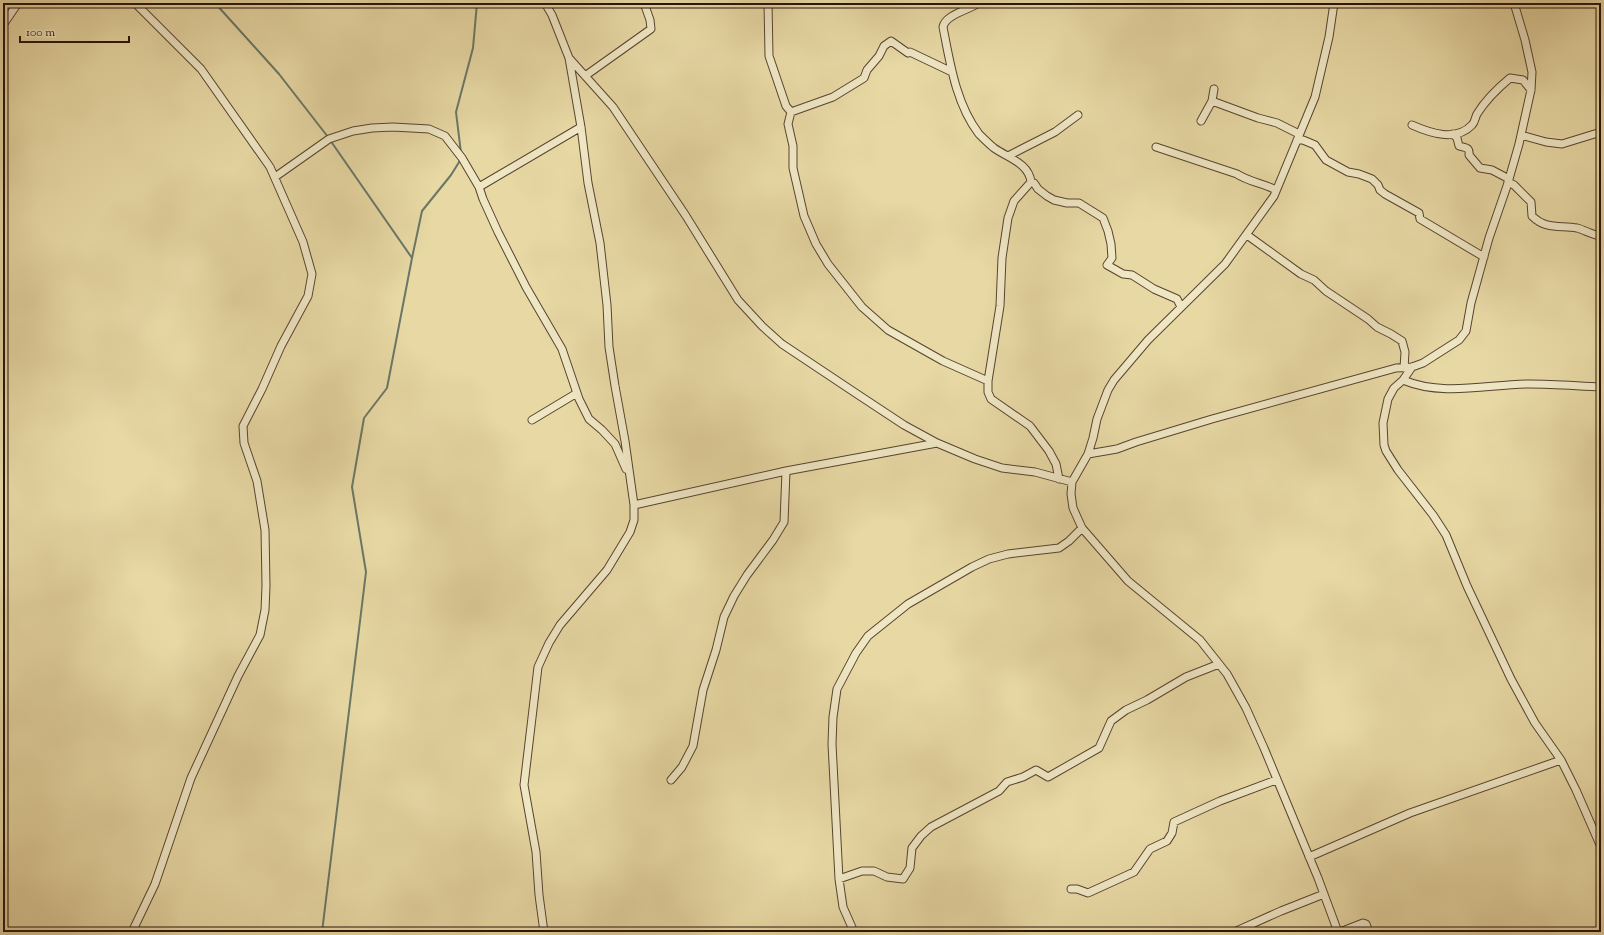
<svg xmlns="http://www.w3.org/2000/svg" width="1604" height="935" viewBox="0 0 1604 935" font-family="'Sorts Mill Goudy',serif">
	<rect width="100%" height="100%" fill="#e7d8a4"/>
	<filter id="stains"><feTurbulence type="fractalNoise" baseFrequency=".005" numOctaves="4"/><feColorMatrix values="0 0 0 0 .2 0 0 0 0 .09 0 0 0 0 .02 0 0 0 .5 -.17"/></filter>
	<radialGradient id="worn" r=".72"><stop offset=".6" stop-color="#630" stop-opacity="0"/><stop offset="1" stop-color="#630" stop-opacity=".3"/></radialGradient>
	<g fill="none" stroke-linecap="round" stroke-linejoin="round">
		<path stroke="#6a7767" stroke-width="2" d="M 215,3 L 279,74 L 328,137
			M 461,153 L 456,112 L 473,48 L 477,3
			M 412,258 L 422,211 L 451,175 L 461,159
			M 322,932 L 366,572 L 352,487 L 364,418 L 387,388 L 412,258 L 330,140"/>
		<g stroke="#57442f" stroke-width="9">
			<path id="minor" d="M 545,3 L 552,15 L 569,58 L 613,107 L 686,216 L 738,300 L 762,326 L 782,344 L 857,394 L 904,425 L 937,443 L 975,459 L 1002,468 L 1035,472 L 1072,482
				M 768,3 L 769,56 L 786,106 L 791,112 L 788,124 L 793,146 L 793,168 L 804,216 L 816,244 L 828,264 L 862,307 L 888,330 L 943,361 L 988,381 L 988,392 L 991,399 L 1030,426 L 1049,451 L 1056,464 L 1059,479
				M 979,3 C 968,10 945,15 943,27 C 950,63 956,104 979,134 C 984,139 989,144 994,148 C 1008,158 1029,163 1031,182 L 1014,201 L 1008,218 L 1002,258 L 1000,306 L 988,381
				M 3,25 L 18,3
				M 585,76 L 651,29 L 650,20 L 644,3
				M 1212,101 L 1258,118 L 1277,123 L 1299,134
				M 791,112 L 833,97 L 864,78 L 867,70 L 879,56 L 884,46 L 891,41 L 908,53 L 910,52 L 952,72
				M 1201,121 L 1212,101 L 1214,89
				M 1412,125 C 1430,133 1456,142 1472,125 C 1475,122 1475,118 1477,114 C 1485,101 1498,88 1510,78 L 1523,80 L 1531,90
				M 1453,134 L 1457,138 L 1459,146 C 1466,148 1470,147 1469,155 L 1480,168 L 1492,170 L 1509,179
				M 1521,135 L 1546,142 L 1562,144 L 1601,132
				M 1297,140 L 1303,140 L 1315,145 L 1326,160 L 1348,172 L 1359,174 L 1372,179 L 1378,185 L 1380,190 L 1385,194 L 1419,213 L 1420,219 L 1484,257
				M 1156,147 L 1237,174 C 1249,182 1263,183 1276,190
				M 1008,156 L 1055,132 L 1078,115
				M 275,177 L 329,139 L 353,131 L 372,128 L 393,127 L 429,129 L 445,136 L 462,158 L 479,187 L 483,199 L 498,232 L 526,287 L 562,349 L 579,399 L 589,419 L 602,430 L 615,444 L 626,469
				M 1031,182 L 1034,183 L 1038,189 L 1047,196 L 1054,200 L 1067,203 L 1079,203 L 1103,218 L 1108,231 L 1111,244 L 1112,258 L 1107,265 L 1123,274 L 1132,275 L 1154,289 L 1177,299 L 1181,307
				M 1508,182 L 1514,185 L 1531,202 L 1532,216 C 1546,230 1560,225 1577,228 C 1585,230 1592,235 1601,236
				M 479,187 L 581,127
				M 1247,235 L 1301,274 L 1314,280 L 1326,291 L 1368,319 L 1377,327 L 1391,334 L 1402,341 L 1405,352 L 1404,368
				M 1412,367 L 1403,380 L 1394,388 L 1388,399 L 1383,423 L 1384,445 L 1386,451 L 1398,470 L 1433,515 L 1446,535 L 1467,586 L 1511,679 L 1535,723 L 1561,760 L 1576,790 L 1601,847
				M 1403,380 C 1443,397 1489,384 1530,384 C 1554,384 1577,386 1601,387
				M 532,420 L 577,393
				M 1088,454 L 1093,438 L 1097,419 L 1108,390 L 1114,380 L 1148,340 L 1225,264 L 1274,196 L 1315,97 L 1329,37 L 1334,3
				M 634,505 L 786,471 L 937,443
				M 671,780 L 682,767 L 693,746 L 703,690 L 716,650 L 724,617 L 734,596 L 747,575 L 773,540 L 784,522 L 786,471
				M 1309,857 L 1410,813 L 1561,760
				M 839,879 L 862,871 L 874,871 L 887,877 L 903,879 L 910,868 L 912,848 L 921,836 L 931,827 L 999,791 L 1007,782 L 1023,777 L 1036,770 L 1048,777 L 1099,748 L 1111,721 L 1126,710 L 1147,700 L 1186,677 L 1219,664
				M 1071,889 L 1077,889 L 1088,893 L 1134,872 L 1150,849 L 1167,841 L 1172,833 L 1174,822 L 1220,801 L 1276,780
				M 132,932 L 155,884 L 191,778 L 238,676 L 260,635 L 265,610 L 266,586 L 265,530 L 257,481 L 244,443 L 243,426 L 262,389 L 281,346 L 308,296 L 312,274 L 303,242 L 270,167 L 201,69 L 135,3
				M 544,932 L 539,895 L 536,852 L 524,785 L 538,667 L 549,643 L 560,625 L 607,570 L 630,532 L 634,520 L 634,505 L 625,441 L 615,386 L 609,347 L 607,305 L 600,243 L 588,183 L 581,127 L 569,58
				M 854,932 L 843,907 L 839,879 L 832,744 L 833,717 L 837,689 L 856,653 L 868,636 L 908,604 L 972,567 L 989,559 L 1008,554 L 1059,548 L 1069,541 L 1082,528
				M 1234,932 L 1281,911 L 1324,894
				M 1338,932 L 1318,878 L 1264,748 L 1246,708 L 1227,674 L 1200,640 L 1128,581 L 1082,528 L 1073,508 L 1071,494 L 1072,482 L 1088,454 L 1117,449 L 1136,442 L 1212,419 L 1396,368 L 1412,367 L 1423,363 L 1459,340 L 1466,331 L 1471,303 L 1489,238 L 1507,186 L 1519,144 L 1531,90 L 1532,72 L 1525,40 L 1514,3
				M 1340,932 L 1363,923 L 1366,924 L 1369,932"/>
		</g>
		<use href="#minor" stroke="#efe6c4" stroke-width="7"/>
	</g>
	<rect width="1604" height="935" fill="none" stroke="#e7d8a4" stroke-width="16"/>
	<rect x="4" y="4" width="1596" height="927" fill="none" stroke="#271308" stroke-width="2"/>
	<rect x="8" y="8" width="1588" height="919" fill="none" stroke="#271308"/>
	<path d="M20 36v6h109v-6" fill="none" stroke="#271308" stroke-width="2"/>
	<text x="26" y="36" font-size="12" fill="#271308" stroke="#efe6c4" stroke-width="3" paint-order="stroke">100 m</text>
	<rect width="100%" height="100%" filter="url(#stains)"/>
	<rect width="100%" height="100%" fill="url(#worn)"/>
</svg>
